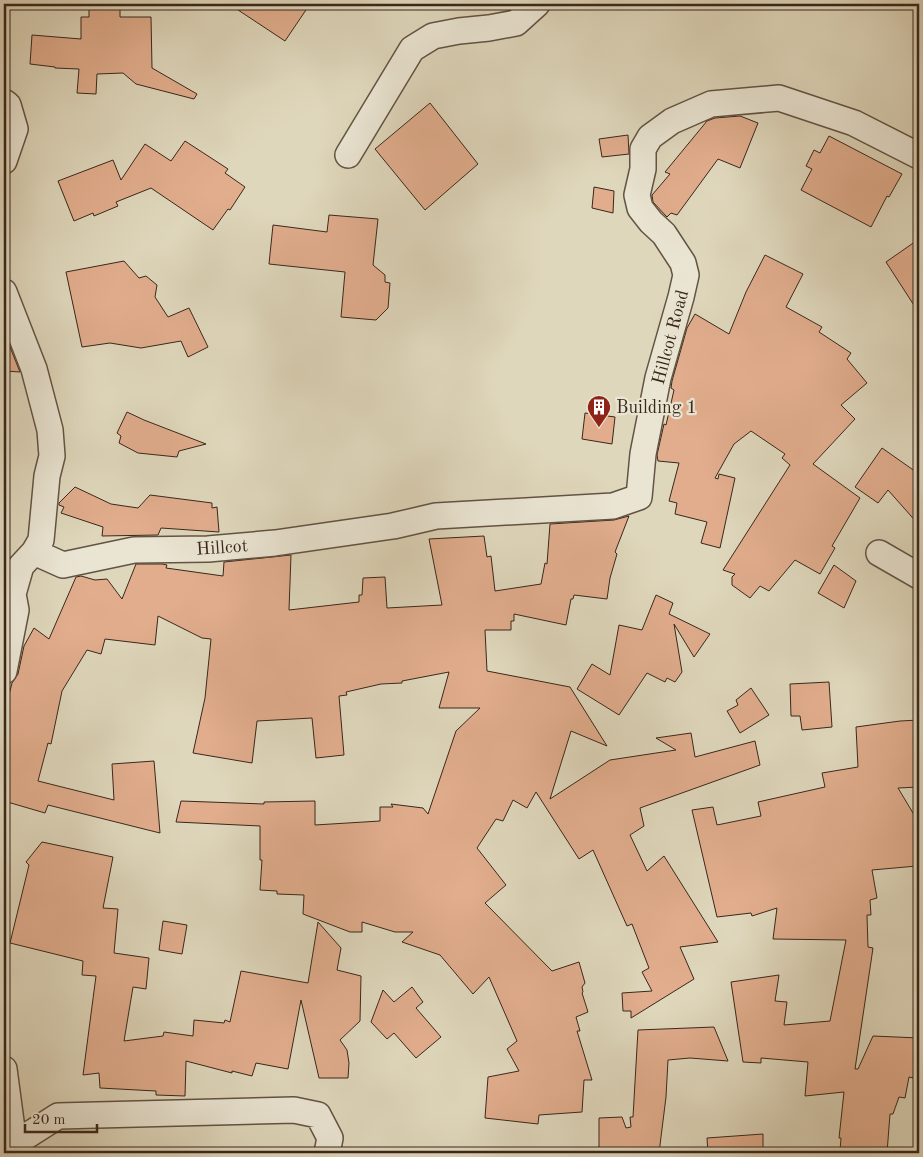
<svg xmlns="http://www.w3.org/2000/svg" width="923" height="1157" viewBox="0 0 923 1157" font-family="'Old Standard TT',serif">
	<rect width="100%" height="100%" fill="#dfd7bc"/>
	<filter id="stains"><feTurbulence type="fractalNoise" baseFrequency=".004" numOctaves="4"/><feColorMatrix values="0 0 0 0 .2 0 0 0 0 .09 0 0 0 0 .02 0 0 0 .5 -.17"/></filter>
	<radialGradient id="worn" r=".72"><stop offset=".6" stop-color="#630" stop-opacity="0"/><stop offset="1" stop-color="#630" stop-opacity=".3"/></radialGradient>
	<path fill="#e1ad8d" stroke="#39271b" d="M 89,4 L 120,4 L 120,17 L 151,17 L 152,68 L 197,94 L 194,99 L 136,84 L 123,73 L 97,74 L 96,94 L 77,93 L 79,69 L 55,68 L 55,67 L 30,64 L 32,35 L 81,39 L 81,17 L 89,17 Z
		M 229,4 L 310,4 L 285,41 Z
		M 430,103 L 478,164 L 425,210 L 375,149 Z
		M 740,116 L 758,123 L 740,168 L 718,159 L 677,215 L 671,213 L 667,217 L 653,202 L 652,195 L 670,174 L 665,172 L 707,121 L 715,118 Z
		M 628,135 L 629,154 L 602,157 L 599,139 Z
		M 829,136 L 902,174 L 889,197 L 887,196 L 871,227 L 801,190 L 812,169 L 806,166 L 814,150 L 820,153 Z
		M 185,141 L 228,169 L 225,173 L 245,187 L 230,210 L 228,209 L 213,230 L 151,188 L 116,202 L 118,206 L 94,216 L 93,213 L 74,221 L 58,181 L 113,160 L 121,180 L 145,144 L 171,161 Z
		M 594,187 L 614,191 L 613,213 L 592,208 Z
		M 329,215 L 378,219 L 373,265 L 385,275 L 385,282 L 390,283 L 388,308 L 376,320 L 341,317 L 345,272 L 269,264 L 273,225 L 327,232 Z
		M 919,239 L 919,313 L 886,262 Z
		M 765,255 L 803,274 L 786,307 L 822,327 L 819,332 L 851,353 L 847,359 L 867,383 L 841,405 L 855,419 L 813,464 L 860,498 L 832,546 L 835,548 L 820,574 L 795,560 L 769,591 L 760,586 L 750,598 L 732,585 L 732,577 L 735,574 L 723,570 L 790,465 L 782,458 L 785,454 L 751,431 L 734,444 L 715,478 L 718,479 L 719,474 L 735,478 L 720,548 L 701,543 L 707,522 L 675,514 L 677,503 L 669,501 L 679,463 L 658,461 L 657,455 L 664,424 L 666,425 L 674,390 L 671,388 L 672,381 L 687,328 L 695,314 L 729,334 L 746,292 Z
		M 124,261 L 139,278 L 146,276 L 157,285 L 155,297 L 168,317 L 189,308 L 208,347 L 188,357 L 181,341 L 141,348 L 110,343 L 82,347 L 66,272 Z
		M 4,346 L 10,347 L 20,372 L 4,371 Z
		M 127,412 L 144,420 L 206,444 L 179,451 L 177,457 L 138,453 L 119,443 L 121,436 L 117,433 Z
		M 585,413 L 615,417 L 612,444 L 582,439 Z
		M 882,448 L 919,474 L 919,525 L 888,490 L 878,503 L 855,487 Z
		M 75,487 L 111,504 L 138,508 L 150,495 L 212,503 L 212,508 L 217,507 L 219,532 L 161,528 L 158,535 L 102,536 L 103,527 L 61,513 L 64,507 L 59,505 L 59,503 Z
		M 629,516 L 615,552 L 617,554 L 610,578 L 607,599 L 574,595 L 573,599 L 571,599 L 566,625 L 514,614 L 514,621 L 511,621 L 511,630 L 485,630 L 487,671 L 570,687 L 607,746 L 571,731 L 550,799 L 610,760 L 676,750 L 656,738 L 691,733 L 695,757 L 755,741 L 760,765 L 640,808 L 644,826 L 630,835 L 647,871 L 664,856 L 718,942 L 680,947 L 694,979 L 631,1018 L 631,1011 L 623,1011 L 622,993 L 652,991 L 642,972 L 649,968 L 632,924 L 627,926 L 593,850 L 579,859 L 536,792 L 527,808 L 513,800 L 503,821 L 496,819 L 477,848 L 506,885 L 485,903 L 552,971 L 579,962 L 585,983 L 582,987 L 583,992 L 582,993 L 588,1012 L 576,1017 L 580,1031 L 577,1031 L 592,1080 L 584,1080 L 582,1112 L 539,1115 L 538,1124 L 485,1118 L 488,1077 L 519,1071 L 507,1049 L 517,1041 L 489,977 L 473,994 L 440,955 L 402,942 L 413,932 L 395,932 L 362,922 L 362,932 L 350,932 L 303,914 L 304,895 L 277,894 L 277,891 L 260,890 L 262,860 L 260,860 L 260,826 L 176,822 L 181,801 L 264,804 L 264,802 L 315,801 L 315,825 L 380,821 L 380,807 L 393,807 L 391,804 L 423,808 L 428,814 L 456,731 L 480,708 L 439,708 L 449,672 L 402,681 L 402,683 L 381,684 L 346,692 L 347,695 L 339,696 L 344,755 L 316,758 L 312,718 L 257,721 L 252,763 L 193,753 L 205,698 L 211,639 L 202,638 L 158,616 L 155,645 L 105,639 L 101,654 L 87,650 L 62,691 L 51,744 L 48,743 L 38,781 L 114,800 L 112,764 L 154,761 L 160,833 L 48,805 L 45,813 L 4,801 L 4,715 L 12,683 L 18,674 L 24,646 L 34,628 L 49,639 L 76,577 L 81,576 L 95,580 L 107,579 L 122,599 L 136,564 L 162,564 L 167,565 L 166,568 L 223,576 L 224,562 L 291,555 L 289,610 L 359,602 L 359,595 L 362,595 L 363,578 L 385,577 L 387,608 L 442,605 L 429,539 L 484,536 L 487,557 L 491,556 L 495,591 L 541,584 L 545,563 L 547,564 L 550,524 L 614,520 Z
		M 834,565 L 856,581 L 844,608 L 818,593 Z
		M 656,595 L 673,603 L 669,614 L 710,634 L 694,657 L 674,624 L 682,672 L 675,682 L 667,678 L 665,682 L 647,673 L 619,715 L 577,689 L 592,664 L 610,675 L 619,625 L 642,630 Z
		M 829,682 L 832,727 L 802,730 L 800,716 L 791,716 L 790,684 Z
		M 751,688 L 769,715 L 740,733 L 727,711 L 738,705 L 736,700 Z
		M 919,720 L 919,787 L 898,788 L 919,823 L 917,866 L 872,870 L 877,898 L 870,900 L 871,915 L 867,915 L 868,947 L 873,948 L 855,1069 L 858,1069 L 873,1036 L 919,1038 L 919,1049 L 913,1078 L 909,1077 L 905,1098 L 899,1097 L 893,1114 L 890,1114 L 887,1153 L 859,1153 L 840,1151 L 841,1138 L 839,1138 L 844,1092 L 805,1096 L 808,1062 L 761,1058 L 761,1063 L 743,1062 L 731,982 L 779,975 L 775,1001 L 787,1002 L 784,1025 L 830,1021 L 846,940 L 773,939 L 777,908 L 752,916 L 751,913 L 717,917 L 692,810 L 713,807 L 717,825 L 761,816 L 758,802 L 825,787 L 822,773 L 858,767 L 856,727 L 900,721 Z
		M 42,842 L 113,857 L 103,908 L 118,909 L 114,953 L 149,958 L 146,989 L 133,987 L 124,1041 L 163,1036 L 164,1032 L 193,1036 L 194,1020 L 224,1023 L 225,1020 L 230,1022 L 241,971 L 308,983 L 318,922 L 341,948 L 337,970 L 361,976 L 360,1021 L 340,1040 L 347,1050 L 349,1063 L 348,1078 L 319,1078 L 301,1000 L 288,1069 L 256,1063 L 252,1076 L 232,1071 L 232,1073 L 186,1061 L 185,1096 L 156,1095 L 156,1091 L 100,1088 L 99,1073 L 83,1075 L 96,976 L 82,975 L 83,961 L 10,943 L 29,865 L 26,862 Z
		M 163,921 L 187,925 L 182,954 L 159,950 Z
		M 412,987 L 423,1002 L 416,1008 L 441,1037 L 416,1058 L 394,1033 L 387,1039 L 371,1022 L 383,990 L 394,1002 Z
		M 714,1027 L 728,1061 L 690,1058 L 668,1060 L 666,1097 L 659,1153 L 599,1153 L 599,1118 L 622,1117 L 626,1128 L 631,1127 L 630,1117 L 633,1117 L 638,1030 Z
		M 763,1134 L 763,1153 L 708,1153 L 707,1138 Z"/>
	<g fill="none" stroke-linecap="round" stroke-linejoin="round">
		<g stroke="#625343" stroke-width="28">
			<path id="minor" d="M 4,102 L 8,105 L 15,129 L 4,161
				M 348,155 L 412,49 L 433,36 L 459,31 L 489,28 L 516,23 L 537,4
				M 4,292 L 34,369 L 50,430 L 52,456 L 47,476 L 41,540 L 34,552 L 63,565 L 134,550 L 208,549 L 275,543 L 393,526 L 436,516 L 613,506 L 639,497 L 643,454 L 658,378 L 681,297 L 686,275 L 683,263 L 664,234 L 651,222 L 640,208 L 637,195 L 643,169 L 643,149 L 650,137 L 672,121 L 711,104 L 779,98 L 854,123 L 919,156
				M 879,553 L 919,576
				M 4,671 L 16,610 L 13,594 L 21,566 L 34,552
				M 4,1069 L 14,1144
				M 6,1153 L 14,1144 L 58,1116 L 294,1110 L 318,1115 L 330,1138 L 327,1153"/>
		</g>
		<use href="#minor" stroke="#eae5d3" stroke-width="25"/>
	</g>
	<defs>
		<g id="building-pin" transform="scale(1.25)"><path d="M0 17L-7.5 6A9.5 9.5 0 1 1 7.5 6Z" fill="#8f2418" stroke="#eae5d3"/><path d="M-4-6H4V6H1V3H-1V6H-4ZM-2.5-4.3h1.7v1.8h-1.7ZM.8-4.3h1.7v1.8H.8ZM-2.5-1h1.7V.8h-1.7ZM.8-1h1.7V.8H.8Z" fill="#fff"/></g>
	</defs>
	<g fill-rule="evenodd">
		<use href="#building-pin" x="599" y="407"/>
	</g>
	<g text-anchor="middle" stroke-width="4.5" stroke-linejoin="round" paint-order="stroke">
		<g font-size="18" fill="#39271b" stroke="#eae5d3">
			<text transform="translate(670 337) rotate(-75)" y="6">Hillcot Road</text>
			<text transform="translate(222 547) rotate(-4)" y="6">Hillcot</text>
		</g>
		<g font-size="18" fill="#39271b" stroke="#eae5d3" text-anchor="start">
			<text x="616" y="413">Building 1</text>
		</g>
	</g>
	<rect width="923" height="1157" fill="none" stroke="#dfd7bc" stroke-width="20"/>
	<rect x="5" y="5" width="913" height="1147" fill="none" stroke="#39271b" stroke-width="2.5"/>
	<rect x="10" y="10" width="903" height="1137" fill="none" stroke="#39271b"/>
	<path d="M25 1124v8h72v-8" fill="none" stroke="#39271b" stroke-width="2.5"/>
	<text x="32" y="1124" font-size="15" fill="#39271b" stroke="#eae5d3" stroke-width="4" paint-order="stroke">20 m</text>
	<rect width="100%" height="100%" filter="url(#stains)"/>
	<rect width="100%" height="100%" fill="url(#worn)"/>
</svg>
